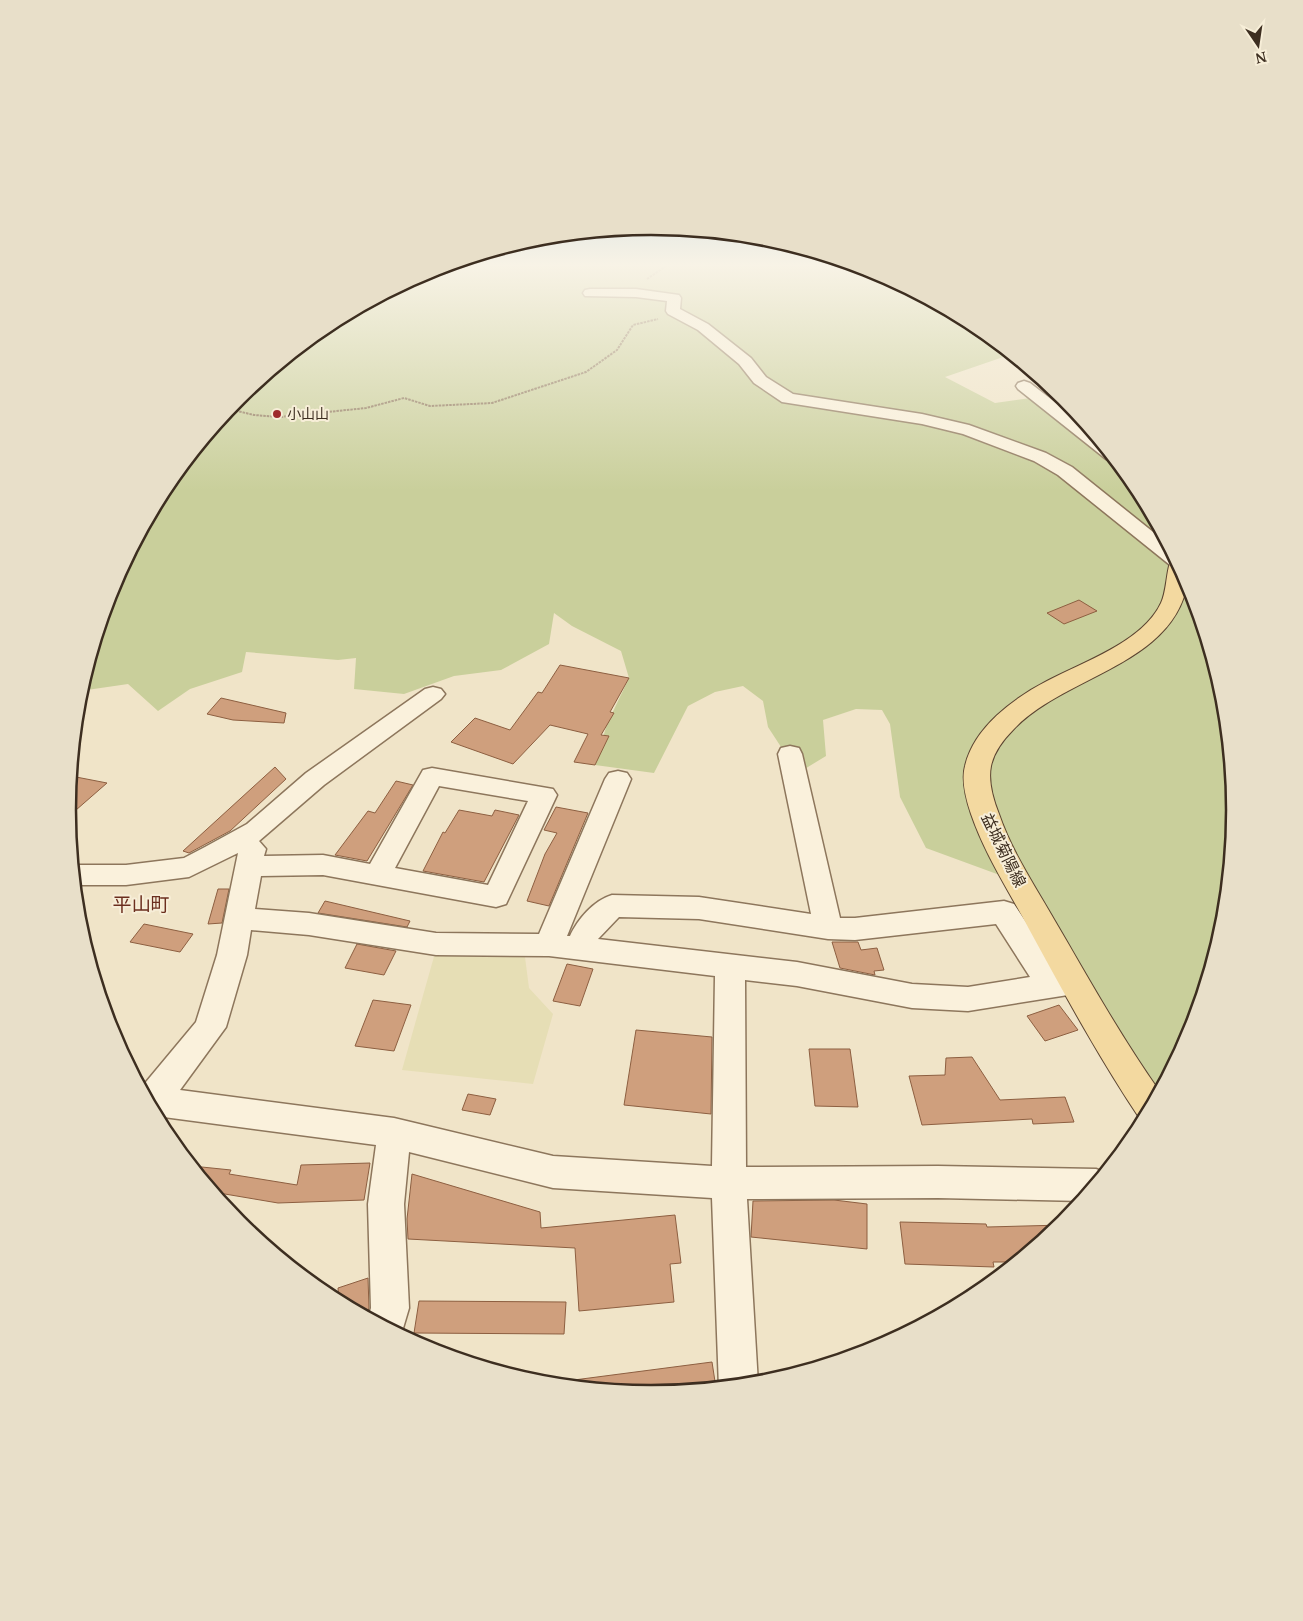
<svg xmlns="http://www.w3.org/2000/svg" width="1303" height="1621" viewBox="0 0 1303 1621" font-family="'Noto Serif','Noto Sans JP',serif">
	<rect width="100%" height="100%" fill="#f0e4c8"/>
	<path fill="#e6deb5" d="M 435,953 L 525,957 L 529,988 L 553,1014 L 533,1084 L 402,1070 Z"/>
	<path fill="#c9cf9b" d="M 450,264 L 853,264 L 875,271 L 976,325 L 1012,354 L 945,377 L 995,403 L 1060,394 L 1065,398 L 1137,486 L 1191,587 L 1224,697 L 1235,810 L 1224,925 L 1191,1034 L 1152,1108 L 1125,1070 L 1019,882 L 926,848 L 900,797 L 890,724 L 882,710 L 856,709 L 823,720 L 826,756 L 798,773 L 768,727 L 763,701 L 743,686 L 715,692 L 688,706 L 654,773 L 595,765 L 607,724 L 629,678 L 621,651 L 572,626 L 554,613 L 549,644 L 501,670 L 454,676 L 404,694 L 354,689 L 356,658 L 338,660 L 246,652 L 242,672 L 190,689 L 158,711 L 128,684 L 80,691 L 112,587 L 166,486 L 239,397 L 327,325 L 428,271 Z"/>
	<path fill="#cf9f7d" stroke="#8d5f41" d="M 1079,600 L 1097,611 L 1064,624 L 1047,613 Z
		M 560,665 L 629,678 L 610,712 L 614,713 L 601,735 L 609,736 L 595,765 L 574,762 L 588,734 L 550,725 L 513,764 L 451,742 L 475,718 L 510,730 L 538,692 L 542,693 Z
		M 221,698 L 286,713 L 284,723 L 233,720 L 207,714 Z
		M 275,767 L 286,779 L 230,831 L 189,853 L 183,851 Z
		M 71,776 L 107,783 L 68,817 L 68,810 Z
		M 396,781 L 413,785 L 367,861 L 335,855 L 368,811 L 375,813 Z
		M 556,807 L 588,813 L 549,906 L 527,901 L 545,854 L 557,833 L 544,830 Z
		M 459,810 L 492,816 L 495,810 L 519,815 L 484,882 L 423,871 L 443,832 L 445,833 Z
		M 218,889 L 229,889 L 222,923 L 208,924 Z
		M 325,901 L 410,921 L 407,927 L 318,913 Z
		M 144,924 L 193,934 L 180,952 L 130,942 Z
		M 832,942 L 858,942 L 861,950 L 877,948 L 884,970 L 874,971 L 875,975 L 840,968 Z
		M 357,944 L 396,951 L 384,975 L 345,968 Z
		M 567,964 L 593,969 L 580,1006 L 553,1001 Z
		M 373,1000 L 411,1005 L 394,1051 L 355,1046 Z
		M 1059,1005 L 1078,1030 L 1045,1041 L 1027,1016 Z
		M 636,1030 L 712,1037 L 711,1114 L 624,1105 Z
		M 809,1049 L 850,1049 L 858,1107 L 815,1106 Z
		M 972,1057 L 1000,1100 L 1065,1097 L 1074,1122 L 1033,1124 L 1032,1119 L 922,1125 L 909,1076 L 945,1075 L 946,1058 Z
		M 468,1094 L 496,1099 L 490,1115 L 462,1110 Z
		M 370,1163 L 364,1200 L 278,1203 L 213,1192 L 192,1166 L 231,1170 L 229,1174 L 297,1185 L 301,1165 Z
		M 412,1174 L 540,1212 L 541,1228 L 675,1215 L 681,1263 L 670,1264 L 674,1302 L 579,1311 L 575,1248 L 408,1239 L 407,1219 Z
		M 834,1200 L 867,1204 L 867,1249 L 751,1237 L 753,1201 Z
		M 900,1222 L 986,1224 L 987,1227 L 1063,1225 L 1018,1262 L 993,1262 L 994,1267 L 905,1264 Z
		M 368,1278 L 369,1308 L 366,1317 L 339,1302 L 338,1288 Z
		M 419,1301 L 566,1302 L 564,1334 L 414,1333 Z
		M 712,1362 L 716,1388 L 651,1394 L 575,1387 L 574,1380 Z"/>
	<g fill="none" stroke-linecap="round" stroke-linejoin="round">
		<g stroke="#8d765c" stroke-width="3">
			<path id="minor" d="M 590,289 L 636,289 L 679,295 L 681,298 L 680,309 L 708,324 L 751,358 L 766,377 L 793,394 L 922,414 L 969,425 L 1046,453 L 1072,467 L 1168,544 L 1180,566 L 1170,565 L 1058,475 L 1034,461 L 963,434 L 922,424 L 782,402 L 754,383 L 739,364 L 698,330 L 668,314 L 666,311 L 667,301 L 636,297 L 585,296 L 583,293 L 585,290 Z
				M 1024,381 L 1030,383 L 1091,430 L 1115,460 L 1106,459 L 1018,389 L 1016,386 L 1018,383 Z
				M 433,687 L 441,689 L 445,694 L 441,699 L 324,785 L 259,841 L 266,849 L 264,856 L 323,855 L 370,864 L 423,770 L 432,768 L 553,789 L 557,795 L 506,904 L 496,907 L 323,875 L 261,876 L 255,909 L 309,913 L 436,933 L 539,934 L 605,779 L 609,773 L 618,771 L 627,773 L 631,779 L 567,936 L 570,936 C 578,919 593,901 612,895 L 699,897 L 811,914 L 778,754 L 781,748 L 790,746 L 799,748 L 802,754 L 840,918 L 855,918 L 1004,901 L 1014,904 L 1059,972 L 1068,971 L 1079,975 L 1083,983 L 1079,991 L 1068,995 L 968,1011 L 912,1008 L 797,986 L 745,980 L 746,1167 L 938,1166 L 1096,1169 L 1106,1173 L 1083,1201 L 938,1198 L 747,1199 L 758,1384 L 719,1388 L 712,1198 L 553,1188 L 409,1152 L 404,1204 L 409,1308 L 401,1335 L 368,1318 L 371,1308 L 368,1204 L 376,1145 L 156,1116 L 141,1088 L 196,1022 L 217,955 L 238,853 L 189,877 L 126,885 L 75,885 L 73,865 L 126,865 L 184,858 L 205,847 L 247,824 L 306,773 L 425,689 ZM 439,786 L 528,801 L 488,885 L 395,868 ZM 619,917 L 699,919 L 828,939 L 855,940 L 996,924 L 1030,977 L 968,987 L 912,984 L 797,962 L 598,939 ZM 251,930 L 309,935 L 436,955 L 549,956 L 715,976 L 712,1166 L 553,1156 L 394,1118 L 180,1090 L 226,1027 L 247,955 Z"/>
		</g>
		<g stroke="#5b4430" stroke-width="2">
			<path id="major" d="M 1177,560 L 1188,581 C 1174,666 1064,675 1013,730 C 1003,740 994,752 991,766 C 988,781 993,799 999,814 C 1012,852 1035,886 1055,921 C 1089,979 1121,1037 1160,1092 L 1145,1120 L 1140,1119 C 1099,1058 1064,993 1029,929 C 1009,891 985,855 971,814 C 966,799 961,781 965,766 C 974,727 1014,698 1047,681 C 1083,662 1143,642 1161,603 C 1166,592 1166,578 1169,566 L 1172,561 Z"/>
		</g>
		<path stroke="#8d765c" stroke-width="2" stroke-dasharray="2.5 1" stroke-linecap="butt" d="M 647,279 L 669,264
			M 229,409 L 254,415 L 280,417 L 366,408 L 404,398 L 430,406 L 492,403 L 586,372 L 617,350 L 633,325 L 658,319"/>
		<use href="#minor" fill="#faf1dc" fill-rule="evenodd"/>
		<use href="#major" fill="#f3d9a0" fill-rule="evenodd"/>
	</g>
	<linearGradient id="sky" x2="0" y2="1"><stop stop-color="#8fbad6"/><stop offset="0.54" stop-color="#f8f3e6"/><stop offset="1" stop-color="#f8f3e6" stop-opacity="0"/></linearGradient>
	<rect width="1303" height="491" fill="url(#sky)"/>
	<circle fill="#9e2a2b" stroke="#f7eed8" stroke-width="2" cx="277" cy="414" r="5"/>
	<g text-anchor="middle" stroke-width="4" stroke-linejoin="round" paint-order="stroke">
		<g font-size="14" fill="#3d2e20" stroke="#f7eed8" text-anchor="start">
			<text x="287" y="419">小山山</text>
		</g>
		<g font-size="16" fill="#3d2e20" stroke="#f7eed8">
			<text transform="translate(1004 850) rotate(64)" y="6">益城菊陽線</text>
		</g>
		<g font-size="19" fill="#6b2e1e" stroke="#f7eed8">
			<text x="141" y="911">平山町</text>
		</g>
	</g>
	<path d="M0 0H1303V1621H0ZM76 810a575 575 0 1 1 1150 0a575 575 0 1 1-1150 0Z" fill="#e8dfc9" fill-rule="evenodd"/>
	<path fill="none" stroke="#3d2e20" stroke-width="2.5" d="M76 810a575 575 0 1 1 1150 0a575 575 0 1 1-1150 0Z"/>
	<g transform="translate(1258 45) rotate(167)" stroke="#f7eed8" stroke-width="4" paint-order="stroke">
	<path d="M0-4L9 19L0 12L-9 19Z" fill="#3d2e20"/>
	<text y="-8" font-size="14" font-weight="bold" text-anchor="middle" fill="#3d2e20">N</text>
	</g>
</svg>
